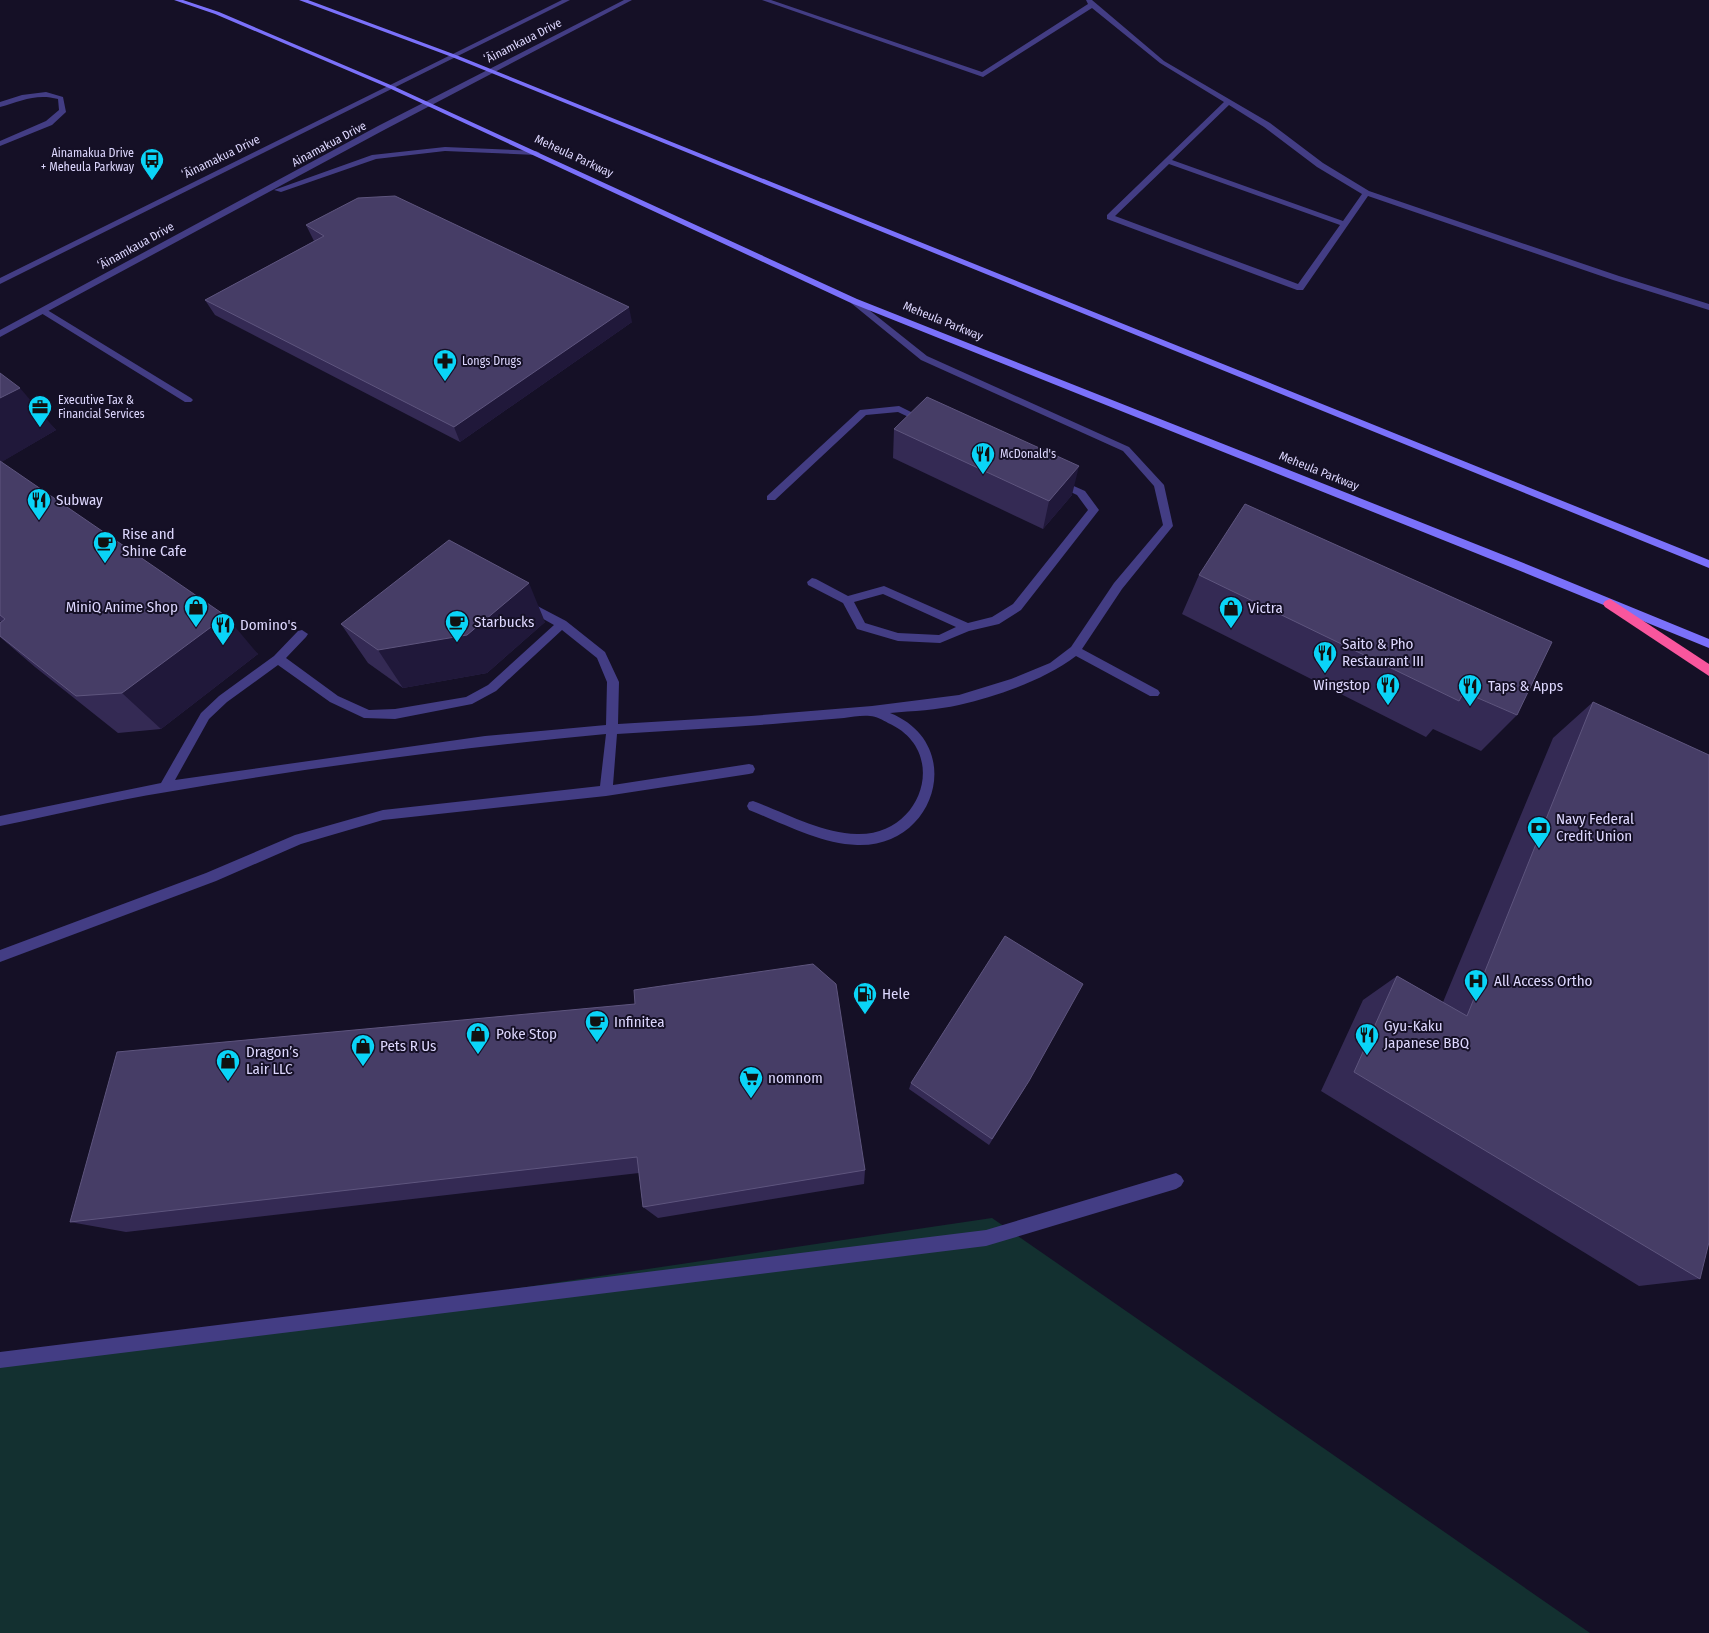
<svg xmlns="http://www.w3.org/2000/svg" width="1709" height="1633" viewBox="0 0 1709 1633" font-family="'Fira Sans Condensed',sans-serif">
	<rect width="100%" height="100%" fill="#151026"/>
	<path fill="#133030" d="M 992,1218 L 1590,1633 L 0,1633 L 0,1365 Z"/>
	<g fill="none" stroke-linecap="round" stroke-linejoin="round">
		<path fill="#433d84" fill-rule="evenodd" d="M 762,0 L 771,0 L 982,72 L 1088,4 L 1086,0 L 1092,0 L 1164,61 L 1270,123 L 1323,163 L 1369,191 L 1619,276 L 1709,304 L 1709,310 L 1613,280 L 1368,196 L 1303,290 L 1297,290 L 1107,219 L 1107,215 L 1224,102 L 1160,63 L 1092,8 L 983,77 ZM 1229,105 L 1264,127 L 1317,167 L 1362,194 L 1343,221 L 1172,160 ZM 1169,164 L 1340,225 L 1298,284 L 1115,216 Z
			M 46,92 L 63,97 L 66,112 L 52,125 L 0,146 L 0,141 L 46,121 L 59,110 L 58,99 C 37,93 20,101 0,107 L 0,102 L 22,95 Z
			M 854,298 L 927,356 L 1129,447 L 1164,485 L 1173,526 L 1122,589 L 1082,649 L 1158,690 L 1160,693 L 1158,696 L 1150,696 L 1076,656 C 1044,680 998,696 959,705 C 937,710 913,711 890,713 C 967,744 936,848 857,845 C 820,844 782,823 749,810 L 747,806 L 749,802 L 753,801 C 786,813 821,833 857,834 C 923,836 950,750 888,723 C 883,720 876,716 870,716 C 862,715 852,717 844,718 C 824,720 804,721 784,723 C 728,728 673,730 617,734 L 613,785 L 749,764 L 753,765 L 755,769 L 753,773 L 749,774 L 606,796 L 383,820 L 301,844 L 216,881 L 0,962 L 0,950 L 206,873 L 295,835 L 383,810 L 600,786 L 606,734 C 459,748 312,767 167,792 C 111,801 55,815 0,826 L 0,816 L 161,783 L 201,713 L 219,696 L 274,656 L 298,631 L 302,630 L 308,634 L 306,637 L 286,658 L 338,696 L 369,710 L 395,709 L 466,697 L 488,685 L 554,625 L 522,607 L 521,604 L 522,601 L 526,600 L 566,621 L 605,652 L 619,682 L 618,724 L 751,716 L 872,706 L 959,695 L 1011,679 L 1050,663 L 1071,647 L 1114,583 L 1163,525 L 1154,486 L 1123,451 L 921,360 L 851,303 L 851,299 ZM 562,630 L 597,658 L 607,682 L 606,725 L 485,736 L 175,780 L 209,719 L 227,702 L 278,665 L 330,702 L 364,718 L 395,719 L 472,704 L 496,691 Z
			M 44,308 L 191,398 L 193,400 L 191,402 L 185,402 L 41,313 L 40,311 Z
			M 899,406 L 929,421 L 924,424 L 921,423 L 898,412 L 866,415 L 775,500 L 767,500 L 767,496 L 860,410 Z
			M 1058,479 L 1085,491 L 1099,510 L 1021,610 L 999,624 L 969,631 L 940,643 L 898,641 L 857,629 L 843,603 L 808,585 L 807,582 L 812,578 L 816,579 L 848,596 L 884,586 L 968,623 L 992,617 L 1013,604 L 1088,510 L 1077,495 L 1054,484 L 1054,480 ZM 883,594 L 956,627 L 939,635 L 898,633 L 865,623 L 854,602 Z
			M 1176,1173 L 1181,1176 L 1184,1181 L 1181,1186 L 1176,1189 L 986,1246 L 0,1368 L 0,1352 L 986,1230 Z"/>
		<path fill="#433d84" fill-rule="evenodd" d="M 562,0 L 570,0 L 0,284 L 0,278 Z
			M 624,0 L 632,0 L 384,130 L 0,337 L 0,330 L 378,126 Z
			M 445,147 L 536,151 L 540,153 L 536,155 L 445,151 L 376,159 L 281,192 L 274,190 L 372,155 Z"/>
		<path fill="#7b71fa" fill-rule="evenodd" d="M 174,0 L 183,0 L 219,12 L 393,86 L 857,299 L 1516,560 L 1709,639 L 1709,648 L 1508,566 L 851,303 L 389,88 L 215,14 Z
			M 299,0 L 308,0 L 456,55 L 1709,560 L 1709,568 L 452,57 Z"/>
		<path fill="#f9569d" fill-rule="evenodd" d="M 1610,599 L 1709,664 L 1709,676 L 1605,607 L 1603,604 L 1605,601 Z"/>
	</g>
	<path fill="#342a54" d="M 306,225 L 632,322 L 460,442 L 215,315 L 205,300 L 314,241 Z
		M 0,373 L 56,430 L 1,462 L 258,654 L 161,729 L 118,733 L 35,667 L 0,637 L 0,623 L 1,622 L 0,621 Z
		M 894,429 L 1072,495 L 1043,529 L 893,458 Z
		M 1199,575 L 1517,715 L 1481,751 L 1433,729 L 1426,737 L 1182,614 Z
		M 545,622 L 487,673 L 403,688 L 368,663 L 341,624 Z
		M 1593,702 L 1700,1279 L 1639,1286 L 1321,1091 L 1363,1000 L 1397,976 L 1443,1002 L 1553,738 Z
		M 635,1004 L 865,1170 L 864,1184 L 658,1218 L 643,1207 L 639,1173 L 126,1232 L 70,1222 Z
		M 911,1083 L 1025,1088 L 989,1145 L 909,1089 Z"/>
	<path fill="#20183a" d="M 629,307 L 632,322 L 460,442 L 454,427 Z
		M 20,388 L 56,430 L 0,463 L 0,398 Z
		M 1079,466 L 1072,495 L 1043,529 L 1049,501 Z
		M 529,583 L 545,622 L 487,673 L 403,688 L 378,650 Z
		M 226,616 L 258,654 L 161,729 L 122,693 Z"/>
	<path fill="#463d66" stroke="#5e557e" d="M 395,196 L 629,307 L 454,427 L 205,300 L 324,236 L 306,225 L 358,198 Z
		M 0,373 L 20,388 L 0,398 Z
		M 927,397 L 1079,466 L 1049,501 L 894,429 Z
		M 0,461 L 226,616 L 122,693 L 76,696 L 0,636 L 0,623 L 5,619 L 0,615 Z
		M 1245,504 L 1552,642 L 1517,715 L 1464,692 L 1459,701 L 1199,575 Z
		M 449,540 L 529,583 L 467,635 L 378,650 L 341,624 Z
		M 1593,702 L 1709,755 L 1709,1242 L 1700,1279 L 1354,1072 L 1397,976 L 1467,1016 Z
		M 1005,936 L 1083,984 L 1029,1081 L 992,1139 L 911,1083 Z
		M 813,964 L 836,984 L 865,1170 L 643,1207 L 637,1157 L 70,1222 L 117,1052 L 635,1004 L 634,990 Z"/>
	<defs>
		<g id="bus-pin" transform="scale(1.25)"><path d="M0 17L-7.5 6A9.5 9.5 0 1 1 7.5 6Z" fill="#0ad4f7" stroke="#151026"/><path d="M-5-6H5V4H4V6H2V4H-2V6H-4V4H-5ZM-3.5-4V0h7V-4ZM-3.5 1.2v1.5H-2V1.2ZM2 1.2v1.5H3.5V1.2Z" fill="#111"/></g>
		<g id="pharmacy-pin" transform="scale(1.25)"><path d="M0 17L-7.5 6A9.5 9.5 0 1 1 7.5 6Z" fill="#0ad4f7" stroke="#151026"/><path d="M-2-6h4v4h4v4h-4v4h-4v-4h-4v-4h4Z" fill="#111"/></g>
		<g id="office-pin" transform="scale(1.25)"><path d="M0 17L-7.5 6A9.5 9.5 0 1 1 7.5 6Z" fill="#0ad4f7" stroke="#151026"/><path d="M-6-3h4V-5.5h4V-3h4V5H-6ZM-1-4.5V-3h2v-1.5ZM-6 0V1H6V0Z" fill="#111"/></g>
		<g id="restaurant-pin" transform="scale(1.25)"><path d="M0 17L-7.5 6A9.5 9.5 0 1 1 7.5 6Z" fill="#0ad4f7" stroke="#151026"/><path d="M-5-6h1v4h1v-4h1v4h1v-4h1v5L-1.5 .5V6h-2V.5L-5-1ZM5-6V6H3V1.5H1.5Q1.5-4 5-6Z" fill="#111"/></g>
		<g id="cafe-pin" transform="scale(1.25)"><path d="M0 17L-7.5 6A9.5 9.5 0 1 1 7.5 6Z" fill="#0ad4f7" stroke="#151026"/><path d="M-5.5-4.5H6V0H3Q3 3.5 0 3.5H-2.5Q-5.5 3.5-5.5 0ZM3-3.2v2h1.7v-2ZM-6 4.5H4V6H-6Z" fill="#111"/></g>
		<g id="shop-pin" transform="scale(1.25)"><path d="M0 17L-7.5 6A9.5 9.5 0 1 1 7.5 6Z" fill="#0ad4f7" stroke="#151026"/><path d="M-5-2.5h2.3a2.7 3.5 0 0 1 5.4 0H5L5.5 6h-11ZM-1.5-2.5h3a1.5 2.3 0 0 0-3 0Z" fill="#111"/></g>
		<g id="bank-pin" transform="scale(1.25)"><path d="M0 17L-7.5 6A9.5 9.5 0 1 1 7.5 6Z" fill="#0ad4f7" stroke="#151026"/><path d="M-6-4H6V4H-6ZM0-2.3a2.3 2.3 0 1 0 0 4.6a2.3 2.3 0 1 0 0-4.6Z" fill="#111"/></g>
		<g id="hospital-pin" transform="scale(1.25)"><path d="M0 17L-7.5 6A9.5 9.5 0 1 1 7.5 6Z" fill="#0ad4f7" stroke="#151026"/><path d="M-5-5h3v3.5h4V-5h3V5h-3V1.5h-4V5h-3Z" fill="#111"/></g>
		<g id="fuel-pin" transform="scale(1.25)"><path d="M0 17L-7.5 6A9.5 9.5 0 1 1 7.5 6Z" fill="#0ad4f7" stroke="#151026"/><path d="M-5.5-6h7V0h2V4h1.3V-2.5L3-4.5l.8-.8L6-3V5H2.5V1h-1V6h-7ZM-4.2-4.7v3.2H.2V-4.7Z" fill="#111"/></g>
		<g id="supermarket-pin" transform="scale(1.25)"><path d="M0 17L-7.5 6A9.5 9.5 0 1 1 7.5 6Z" fill="#0ad4f7" stroke="#151026"/><path d="M-6-5.5h2.5l.6 2H6L4.5 2H-2.5L-4.4-4H-6ZM-1.5 3.2a1.3 1.3 0 1 0 .1 0ZM3 3.2a1.3 1.3 0 1 0 .1 0Z" fill="#111"/></g>
	</defs>
	<g fill-rule="evenodd">
		<use href="#bus-pin" x="152" y="160"/>
		<use href="#pharmacy-pin" x="445" y="361"/>
		<use href="#office-pin" x="40" y="407"/>
		<use href="#restaurant-pin" x="983" y="454"/>
		<use href="#restaurant-pin" x="39" y="500"/>
		<use href="#cafe-pin" x="105" y="543"/>
		<use href="#shop-pin" x="196" y="607"/>
		<use href="#shop-pin" x="1231" y="608"/>
		<use href="#cafe-pin" x="457" y="622"/>
		<use href="#restaurant-pin" x="223" y="625"/>
		<use href="#restaurant-pin" x="1325" y="653"/>
		<use href="#restaurant-pin" x="1388" y="685"/>
		<use href="#restaurant-pin" x="1470" y="686"/>
		<use href="#bank-pin" x="1539" y="828"/>
		<use href="#hospital-pin" x="1476" y="981"/>
		<use href="#fuel-pin" x="865" y="994"/>
		<use href="#cafe-pin" x="597" y="1022"/>
		<use href="#shop-pin" x="478" y="1034"/>
		<use href="#restaurant-pin" x="1367" y="1035"/>
		<use href="#shop-pin" x="363" y="1046"/>
		<use href="#shop-pin" x="228" y="1061"/>
		<use href="#supermarket-pin" x="751" y="1078"/>
	</g>
	<g text-anchor="middle" stroke-width="4" stroke-linejoin="round" paint-order="stroke">
		<g font-size="12" fill="#ddd7fe" stroke="#151026">
			<text transform="translate(523 41) rotate(-27)" y="4">ʻĀinamkaua Drive</text>
			<text transform="translate(329 144) rotate(-28)" y="4">Ainamakua Drive</text>
			<text transform="translate(574 156) rotate(25)" y="4">Meheula Parkway</text>
			<text transform="translate(221 157) rotate(-26)" y="4">ʻĀinamakua Drive</text>
			<text transform="translate(136 246) rotate(-29)" y="4">ʻĀinamkaua Drive</text>
			<text transform="translate(943 321) rotate(22)" y="4">Meheula Parkway</text>
			<text transform="translate(1319 471) rotate(22)" y="4">Meheula Parkway</text>
		</g>
		<g font-size="12" fill="#ddd7fe" stroke="#151026" text-anchor="start">
			<text x="134" y="157" text-anchor="end">Ainamakua Drive<tspan x="134" dy="14">+ Meheula Parkway</tspan></text>
			<text x="462" y="365">Longs Drugs</text>
			<text x="58" y="404">Executive Tax &amp;<tspan x="58" dy="14">Financial Services</tspan></text>
			<text x="1000" y="458">McDonald's</text>
		</g>
		<g font-size="15" fill="#ddd7fe" stroke="#151026" text-anchor="start">
			<text x="56" y="505">Subway</text>
			<text x="122" y="539">Rise and<tspan x="122" dy="17">Shine Cafe</tspan></text>
			<text x="178" y="612" text-anchor="end">MiniQ Anime Shop</text>
			<text x="1248" y="613">Victra</text>
			<text x="474" y="627">Starbucks</text>
			<text x="240" y="630">Domino's</text>
			<text x="1342" y="649">Saito &amp; Pho<tspan x="1342" dy="17">Restaurant III</tspan></text>
			<text x="1370" y="690" text-anchor="end">Wingstop</text>
			<text x="1488" y="691">Taps &amp; Apps</text>
			<text x="1556" y="824">Navy Federal<tspan x="1556" dy="17">Credit Union</tspan></text>
			<text x="1494" y="986">All Access Ortho</text>
			<text x="882" y="999">Hele</text>
			<text x="614" y="1027">Infinitea</text>
			<text x="1384" y="1031">Gyu-Kaku<tspan x="1384" dy="17">Japanese BBQ</tspan></text>
			<text x="496" y="1039">Poke Stop</text>
			<text x="380" y="1051">Pets R Us</text>
			<text x="246" y="1057">Dragon’s<tspan x="246" dy="17">Lair LLC</tspan></text>
			<text x="768" y="1083">nomnom</text>
		</g>
	</g>
</svg>
